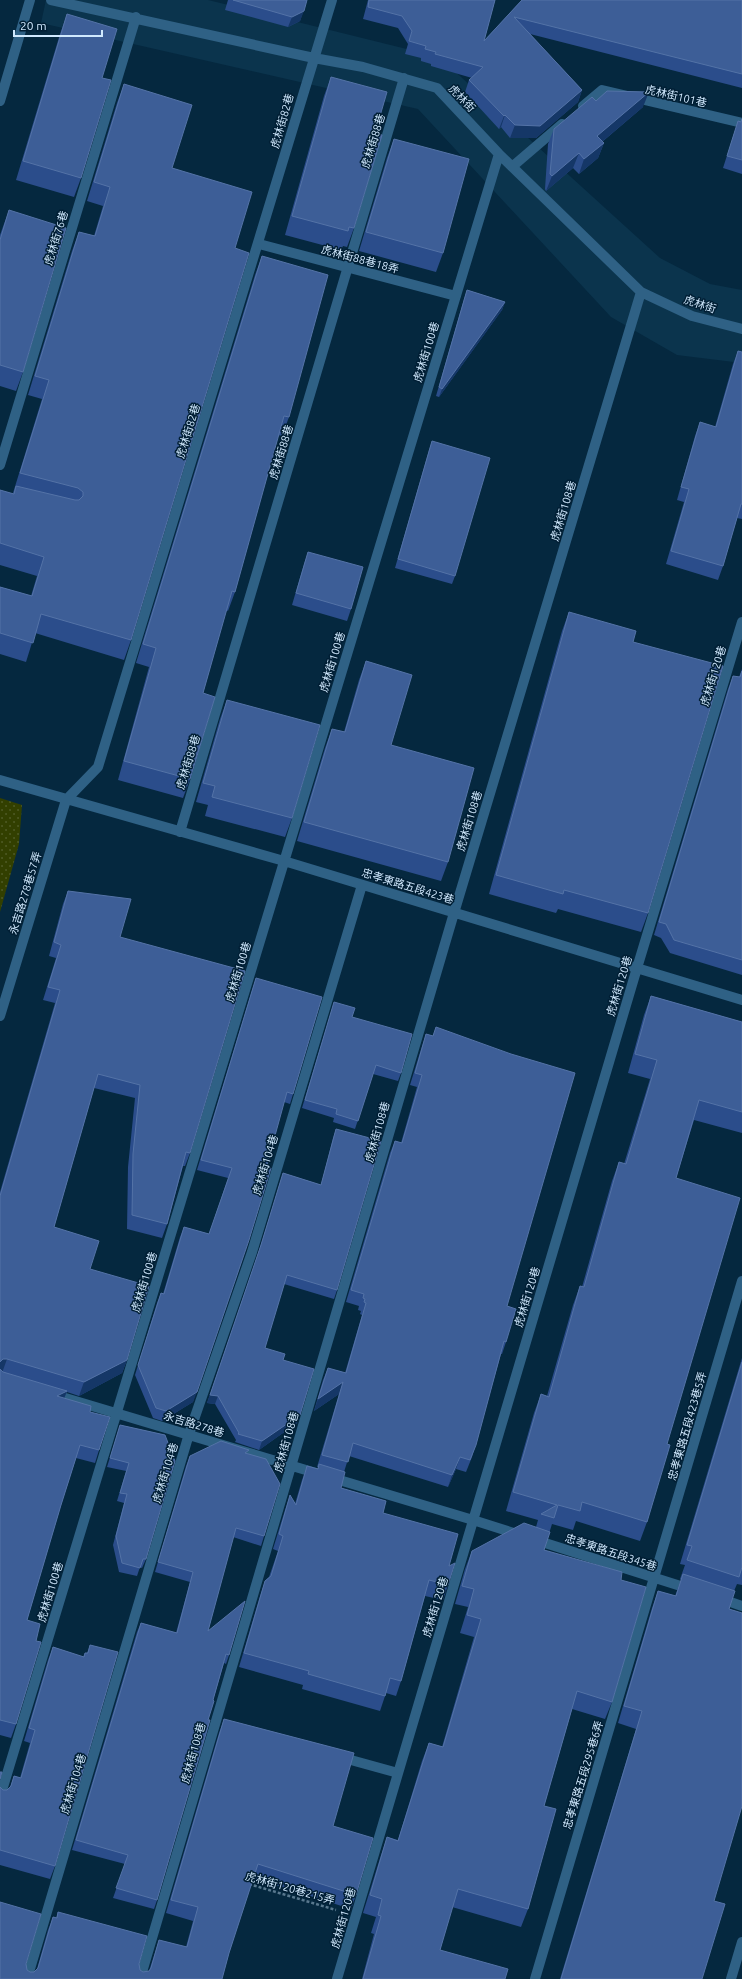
<svg xmlns="http://www.w3.org/2000/svg" width="742" height="1979" viewBox="0 0 742 1979" font-family="Ubuntu,'Noto Sans TC',sans-serif">
	<defs>
		<pattern id="park-dots" width="8" height="8" patternUnits="userSpaceOnUse"><rect width="8" height="8" fill="#323f00"/><path d="M2 2h.1M6 6h.1" fill="none" stroke="#4f5b26" stroke-width="1.8" stroke-linecap="round"/></pattern>
	</defs>
	<rect width="100%" height="100%" fill="#05283f"/>
	<path fill="#0b344d" d="M 46,0 L 208,0 L 439,57 L 660,258 L 710,284 L 742,290 L 742,363 L 677,355 L 611,317 L 418,109 L 41,23 Z"/>
	<path fill="url(#park-dots)" d="M 0,798 L 22,805 L 19,844 L 0,912 Z"/>
	<g fill="none" stroke-linecap="round" stroke-linejoin="round">
		<path stroke="#59788e" stroke-width="2.5" stroke-dasharray="3 2" stroke-linecap="butt" d="M 249,1884 L 336,1910"/>
		<path stroke="#2f6185" stroke-width="10" d="M 51,0 L 314,58 L 363,67 L 437,88 L 499,154 L 641,292 L 692,316 L 742,329
			M 0,101 L 30,0
			M 583,106 L 602,90 L 742,123
			M 513,166 L 562,124
			M 259,244 L 456,296
			M 0,465 L 136,17
			M 0,780 L 284,861 L 742,1000
			M 180,832 L 404,78
			M 0,1016 L 66,800 L 98,767 L 332,0
			M 52,1394 L 473,1520 L 690,1589
			M 719,1598 L 742,1606
			M 340,1757 L 398,1773
			M 0,1797 L 499,154
			M 27,1979 L 189,1434 L 252,1252 L 362,885
			M 140,1979 L 454,913 L 641,292
			M 337,1979 L 637,968 L 742,622
			M 535,1979 L 742,1281
			M 731,1979 L 742,1942"/>
	</g>
	<path fill="#2b4d8b" d="M 228,0 L 307,0 L 300,21 L 288,27 L 225,10 Z
		M 368,0 L 495,0 L 484,41 L 522,0 L 742,0 L 742,88 L 530,34 L 582,90 L 578,102 L 536,138 L 510,138 L 501,127 L 499,129 L 465,92 L 469,80 L 472,78 L 431,66 L 431,64 L 421,61 L 421,58 L 405,54 L 408,44 L 398,28 L 363,19 Z
		M 67,14 L 102,78 L 81,178 L 74,197 L 16,180 L 60,34 Z
		M 331,77 L 375,133 L 354,228 L 347,247 L 343,246 L 341,250 L 285,235 L 324,96 Z
		M 124,84 L 172,168 L 235,248 L 131,640 L 124,660 L 35,633 L 26,662 L 0,654 L 0,587 L 31,596 L 37,576 L 0,565 L 0,490 L 13,494 L 14,493 L 13,493 L 42,399 L 28,395 L 72,251 L 79,232 L 94,236 L 103,206 L 87,201 L 117,103 Z
		M 596,101 L 643,107 L 602,142 L 604,143 L 598,158 L 579,174 L 573,168 L 546,191 L 545,189 L 548,144 L 554,129 Z
		M 742,118 L 742,174 L 723,168 L 738,121 L 741,122 Z
		M 394,139 L 443,253 L 436,272 L 359,251 L 387,158 Z
		M 9,210 L 23,372 L 16,391 L 0,386 L 0,235 Z
		M 262,256 L 289,417 L 282,436 L 278,435 L 235,592 L 228,611 L 226,610 L 203,693 L 190,779 L 183,798 L 118,780 L 149,667 L 136,663 L 255,275 Z
		M 467,290 L 505,302 L 502,310 L 439,397 L 436,396 L 464,299 Z
		M 738,351 L 742,352 L 742,519 L 737,518 L 723,566 L 718,580 L 666,564 L 684,502 L 677,500 L 695,436 L 700,422 L 715,427 L 733,364 Z
		M 432,441 L 455,576 L 452,584 L 395,568 L 429,450 Z
		M 308,552 L 351,609 L 347,621 L 292,605 L 304,564 Z
		M 569,612 L 633,642 L 648,913 L 641,932 L 558,909 L 556,913 L 489,894 L 562,631 Z
		M 366,661 L 391,745 L 448,862 L 441,881 L 297,841 L 325,748 L 332,729 L 344,732 L 359,680 Z
		M 742,669 L 742,975 L 670,953 L 661,938 L 654,935 L 728,689 L 733,676 L 739,677 Z
		M 227,700 L 292,818 L 285,837 L 205,816 L 208,805 L 196,802 L 220,719 Z
		M 68,891 L 120,937 L 190,1153 L 185,1166 L 183,1166 L 167,1224 L 162,1238 L 127,1229 L 128,1167 L 135,1098 L 94,1088 L 54,1227 L 90,1269 L 127,1360 L 122,1373 L 79,1396 L 67,1392 L 64,1398 L 90,1412 L 99,1450 L 95,1463 L 76,1458 L 61,1505 L 27,1620 L 36,1641 L 16,1724 L 11,1738 L 0,1735 L 0,1192 L 55,1003 L 43,1000 L 56,958 L 49,956 L 63,904 Z
		M 256,978 L 293,1094 L 290,1104 L 284,1102 L 193,1402 L 162,1421 L 153,1418 L 135,1375 L 157,1303 L 161,1293 L 163,1294 L 180,1237 L 184,1227 L 209,1234 L 228,1178 L 197,1170 L 253,987 Z
		M 651,996 L 742,1022 L 742,1133 L 694,1120 L 676,1178 L 667,1444 L 647,1522 L 640,1541 L 576,1521 L 573,1530 L 552,1524 L 544,1550 L 621,1580 L 612,1702 L 605,1719 L 572,1709 L 544,1806 L 528,1909 L 521,1927 L 452,1907 L 440,1950 L 505,1979 L 362,1979 L 374,1934 L 371,1933 L 376,1917 L 363,1913 L 381,1855 L 387,1837 L 398,1840 L 422,1761 L 429,1743 L 442,1747 L 474,1637 L 460,1633 L 468,1607 L 455,1604 L 465,1569 L 472,1551 L 536,1527 L 538,1520 L 506,1511 L 534,1413 L 541,1394 L 547,1396 L 573,1305 L 580,1286 L 582,1287 L 612,1181 L 619,1162 L 624,1164 L 650,1079 L 628,1073 L 644,1015 Z
		M 334,1002 L 401,1073 L 398,1081 L 373,1074 L 355,1129 L 333,1122 L 334,1118 L 302,1108 Z
		M 436,1027 L 507,1306 L 506,1342 L 502,1354 L 501,1354 L 472,1457 L 466,1472 L 456,1469 L 448,1487 L 349,1456 L 344,1472 L 341,1488 L 383,1513 L 449,1566 L 448,1585 L 443,1600 L 425,1596 L 401,1681 L 396,1696 L 386,1693 L 380,1711 L 302,1689 L 303,1685 L 239,1667 L 260,1596 L 265,1581 L 269,1577 L 278,1551 L 273,1549 L 285,1510 L 290,1495 L 295,1504 L 302,1480 L 307,1466 L 318,1469 L 318,1467 L 317,1467 L 339,1394 L 314,1411 L 323,1380 L 328,1368 L 345,1373 L 362,1315 L 360,1314 L 361,1311 L 358,1310 L 359,1306 L 346,1302 L 390,1153 L 395,1141 L 401,1143 L 417,1087 L 410,1085 L 422,1046 L 426,1034 L 433,1036 Z
		M 336,1129 L 337,1290 L 334,1299 L 284,1284 L 265,1348 L 283,1360 L 297,1423 L 259,1450 L 235,1442 L 236,1440 L 215,1404 L 207,1403 L 258,1254 L 283,1173 L 321,1185 L 333,1138 Z
		M 742,1358 L 742,1585 L 737,1584 L 734,1591 L 729,1609 L 714,1901 L 702,1979 L 560,1979 L 636,1729 L 618,1723 L 652,1608 L 658,1591 L 675,1596 L 681,1580 L 680,1579 L 685,1565 L 680,1564 Z
		M 120,1425 L 165,1435 L 146,1559 L 142,1568 L 140,1567 L 137,1576 L 119,1572 L 113,1545 L 124,1503 L 117,1501 L 126,1471 L 107,1467 Z
		M 248,1453 L 264,1536 L 261,1546 L 233,1537 L 208,1631 L 229,1655 L 226,1664 L 224,1663 L 213,1700 L 208,1720 L 157,1900 L 154,1909 L 113,1898 L 125,1864 L 72,1850 L 137,1632 L 141,1623 L 176,1633 L 190,1582 L 155,1572 L 186,1466 L 190,1456 Z
		M 90,1645 L 55,1866 L 50,1879 L 0,1865 L 0,1787 L 3,1790 L 7,1790 L 10,1787 L 14,1776 L 20,1778 L 30,1743 L 24,1741 L 48,1660 L 53,1647 L 83,1657 L 85,1653 L 87,1653 Z
		M 224,1719 L 333,1826 L 356,1895 L 351,1909 L 253,1878 L 229,1953 L 222,1979 L 0,1979 L 26,1964 L 27,1970 L 30,1972 L 34,1972 L 37,1969 L 48,1930 L 53,1917 L 56,1918 L 58,1912 L 139,1964 L 140,1970 L 143,1972 L 149,1971 L 159,1940 L 186,1947 L 193,1921 L 166,1913 L 219,1733 Z"/>
	<path fill="#153767" d="M 304,11 L 300,21 L 288,27 L 292,17 Z
		M 582,90 L 578,102 L 536,138 L 510,138 L 515,125 Z
		M 649,92 L 643,107 L 591,151 L 597,136 Z
		M 505,115 L 501,127 L 499,129 L 504,116 Z
		M 604,143 L 598,158 L 579,174 L 584,159 Z
		M 579,153 L 573,168 L 546,191 L 552,176 Z
		M 505,302 L 502,310 L 439,397 L 442,389 Z
		M 3,1359 L 7,1359 L 2,1373 L 0,1373 L 0,1362 Z
		M 127,1360 L 122,1373 L 79,1396 L 84,1382 Z
		M 343,1382 L 339,1394 L 314,1411 L 318,1399 Z
		M 67,1391 L 62,1404 L 57,1396 Z
		M 197,1392 L 193,1402 L 162,1421 L 166,1411 Z
		M 210,1395 L 218,1396 L 215,1404 L 207,1403 Z
		M 300,1415 L 297,1423 L 259,1450 L 262,1441 Z
		M 460,1457 L 456,1469 L 448,1487 L 452,1475 Z"/>
	<path fill="#3d5e97" stroke="#5473a7" d="M 233,0 L 307,0 L 304,11 L 292,17 Z
		M 369,0 L 495,0 L 484,41 L 522,0 L 742,0 L 742,74 L 514,17 L 582,90 L 540,126 L 515,125 L 505,115 L 504,116 L 469,80 L 483,67 L 435,54 L 436,52 L 425,49 L 426,46 L 409,41 L 412,31 L 402,16 L 368,7 Z
		M 67,14 L 117,29 L 102,78 L 111,80 L 81,178 L 23,161 Z
		M 331,77 L 387,92 L 375,133 L 382,135 L 354,228 L 349,227 L 348,231 L 292,216 Z
		M 124,84 L 192,105 L 172,168 L 252,192 L 235,248 L 249,253 L 131,640 L 41,614 L 33,643 L 0,633 L 0,587 L 32,596 L 44,557 L 0,543 L 0,490 L 14,494 L 16,486 L 75,500 L 79,500 L 83,496 L 83,492 L 78,488 L 20,473 L 49,380 L 35,376 L 79,232 L 95,236 L 110,187 L 94,182 Z
		M 607,91 L 649,92 L 597,136 L 604,143 L 584,159 L 579,153 L 552,176 L 550,174 L 554,129 L 592,97 L 596,101 Z
		M 742,119 L 742,160 L 727,156 L 738,121 L 741,122 Z
		M 394,139 L 469,159 L 443,253 L 366,232 Z
		M 9,210 L 66,228 L 23,372 L 0,365 L 0,240 Z
		M 262,256 L 328,275 L 289,417 L 284,416 L 235,592 L 232,591 L 203,693 L 215,697 L 190,779 L 124,761 L 156,648 L 143,644 Z
		M 467,290 L 505,302 L 442,389 L 439,387 Z
		M 738,351 L 742,352 L 742,504 L 741,504 L 723,566 L 671,551 L 689,489 L 681,487 L 700,422 L 716,427 Z
		M 432,441 L 490,458 L 455,576 L 398,559 Z
		M 308,552 L 363,567 L 351,609 L 296,593 Z
		M 569,612 L 636,631 L 633,642 L 723,666 L 648,913 L 564,890 L 563,894 L 496,875 Z
		M 366,661 L 412,675 L 391,745 L 474,768 L 448,862 L 304,822 L 332,729 L 345,732 Z
		M 742,671 L 742,960 L 674,940 L 666,924 L 659,922 L 733,676 L 740,677 Z
		M 227,700 L 320,725 L 292,818 L 212,797 L 215,786 L 203,783 Z
		M 68,891 L 131,899 L 120,937 L 245,971 L 190,1153 L 186,1152 L 167,1224 L 132,1215 L 133,1154 L 140,1085 L 98,1074 L 54,1227 L 99,1241 L 90,1269 L 149,1286 L 127,1360 L 84,1382 L 7,1359 L 3,1359 L 0,1362 L 0,1196 L 60,990 L 48,987 L 61,945 L 54,942 Z
		M 256,978 L 322,997 L 293,1094 L 287,1092 L 268,1161 L 267,1167 L 271,1168 L 249,1240 L 197,1392 L 166,1411 L 156,1408 L 138,1365 L 161,1293 L 164,1294 L 184,1227 L 209,1234 L 232,1168 L 201,1160 Z
		M 651,996 L 742,1022 L 742,1112 L 699,1100 L 676,1178 L 740,1198 L 667,1444 L 670,1445 L 647,1522 L 582,1502 L 580,1511 L 558,1505 L 554,1518 L 541,1514 L 557,1505 L 513,1492 L 541,1394 L 549,1397 L 580,1286 L 584,1287 L 619,1162 L 626,1164 L 657,1060 L 635,1054 Z
		M 334,1002 L 355,1008 L 352,1017 L 412,1034 L 401,1073 L 376,1065 L 358,1121 L 336,1114 L 337,1109 L 305,1100 Z
		M 436,1027 L 511,1054 L 575,1073 L 507,1306 L 516,1309 L 506,1342 L 504,1341 L 476,1445 L 470,1460 L 460,1457 L 452,1475 L 353,1443 L 348,1462 L 322,1455 L 343,1382 L 318,1399 L 328,1368 L 346,1373 L 366,1303 L 364,1302 L 365,1299 L 363,1298 L 364,1294 L 351,1290 L 395,1141 L 402,1143 L 422,1075 L 415,1073 L 426,1034 L 433,1036 Z
		M 336,1129 L 381,1141 L 337,1290 L 287,1275 L 265,1348 L 285,1354 L 283,1360 L 314,1369 L 300,1415 L 262,1441 L 238,1434 L 239,1433 L 218,1396 L 210,1395 L 261,1245 L 283,1173 L 321,1185 Z
		M 742,1362 L 742,1567 L 739,1577 L 687,1560 L 692,1546 L 687,1545 Z
		M 0,1369 L 3,1372 L 67,1391 L 57,1396 L 91,1406 L 90,1412 L 110,1417 L 99,1450 L 80,1445 L 61,1505 L 27,1620 L 40,1624 L 36,1641 L 41,1642 L 16,1724 L 0,1720 Z
		M 120,1425 L 165,1435 L 175,1461 L 146,1559 L 143,1559 L 140,1568 L 122,1563 L 116,1536 L 127,1494 L 120,1493 L 129,1463 L 110,1458 Z
		M 221,1441 L 249,1450 L 245,1453 L 266,1459 L 280,1484 L 264,1536 L 236,1528 L 208,1631 L 245,1601 L 229,1655 L 226,1654 L 213,1700 L 214,1701 L 208,1720 L 210,1720 L 157,1900 L 116,1888 L 128,1855 L 76,1840 L 141,1623 L 177,1633 L 193,1572 L 158,1562 L 190,1456 Z
		M 319,1464 L 345,1472 L 341,1488 L 386,1501 L 383,1513 L 458,1534 L 449,1566 L 455,1563 L 448,1585 L 429,1580 L 401,1681 L 390,1678 L 385,1696 L 308,1674 L 309,1671 L 244,1653 L 265,1581 L 271,1576 L 283,1536 L 279,1534 L 290,1495 L 296,1505 L 307,1466 L 318,1469 Z
		M 524,1523 L 550,1532 L 544,1550 L 622,1572 L 621,1580 L 646,1587 L 612,1702 L 577,1691 L 544,1806 L 556,1809 L 528,1909 L 458,1889 L 440,1950 L 508,1969 L 505,1979 L 363,1979 L 381,1916 L 378,1915 L 382,1899 L 370,1895 L 387,1837 L 398,1841 L 429,1743 L 443,1747 L 481,1619 L 467,1615 L 474,1589 L 462,1586 L 472,1551 Z
		M 683,1574 L 735,1591 L 729,1609 L 742,1613 L 742,1806 L 714,1901 L 725,1904 L 702,1979 L 561,1979 L 642,1711 L 624,1706 L 658,1591 L 676,1596 Z
		M 90,1645 L 118,1652 L 55,1866 L 0,1850 L 0,1787 L 3,1790 L 7,1790 L 11,1786 L 14,1776 L 21,1778 L 35,1730 L 29,1728 L 53,1647 L 84,1657 L 85,1653 L 88,1653 Z
		M 224,1719 L 354,1753 L 333,1826 L 373,1838 L 356,1895 L 258,1864 L 229,1953 L 222,1979 L 0,1979 L 0,1902 L 41,1914 L 26,1964 L 27,1970 L 30,1972 L 34,1972 L 38,1968 L 53,1917 L 57,1918 L 58,1912 L 147,1936 L 139,1964 L 140,1970 L 143,1972 L 149,1971 L 151,1968 L 159,1940 L 187,1947 L 198,1907 L 171,1900 Z
		M 0,1772 L 2,1772 L 0,1779 Z"/>
	<g text-anchor="middle" stroke-width="3" stroke-linejoin="round" paint-order="stroke">
		<g font-size="11" fill="#d0e9fe" stroke="#001e34">
			<text transform="translate(676 96) rotate(13)" y="4">虎林街101巷</text>
			<text transform="translate(462 98) rotate(46)" y="4">虎林街</text>
			<text transform="translate(282 121) rotate(-74)" y="4">虎林街82巷</text>
			<text transform="translate(373 141) rotate(-73)" y="4">虎林街88巷</text>
			<text transform="translate(56 238) rotate(-73)" y="4">虎林街76巷</text>
			<text transform="translate(360 259) rotate(15)" y="4">虎林街88巷18弄</text>
			<text transform="translate(700 304) rotate(19)" y="4">虎林街</text>
			<text transform="translate(426 352) rotate(-73)" y="4">虎林街100巷</text>
			<text transform="translate(188 431) rotate(-73)" y="4">虎林街82巷</text>
			<text transform="translate(281 452) rotate(-73)" y="4">虎林街88巷</text>
			<text transform="translate(563 511) rotate(-73)" y="4">虎林街108巷</text>
			<text transform="translate(332 662) rotate(-73)" y="4">虎林街100巷</text>
			<text transform="translate(713 676) rotate(-73)" y="4">虎林街120巷</text>
			<text transform="translate(188 762) rotate(-73)" y="4">虎林街88巷</text>
			<text transform="translate(469 821) rotate(-73)" y="4">虎林街108巷</text>
			<text transform="translate(408 886) rotate(17)" y="4">忠孝東路五段423巷</text>
			<text transform="translate(25 893) rotate(-73)" y="4">永吉路278巷57弄</text>
			<text transform="translate(238 972) rotate(-73)" y="4">虎林街100巷</text>
			<text transform="translate(619 986) rotate(-73)" y="4">虎林街120巷</text>
			<text transform="translate(377 1132) rotate(-74)" y="4">虎林街108巷</text>
			<text transform="translate(265 1165) rotate(-73)" y="4">虎林街104巷</text>
			<text transform="translate(144 1282) rotate(-73)" y="4">虎林街100巷</text>
			<text transform="translate(527 1297) rotate(-73)" y="4">虎林街120巷</text>
			<text transform="translate(194 1424) rotate(17)" y="4">永吉路278巷</text>
			<text transform="translate(687 1426) rotate(-74)" y="4">忠孝東路五段423巷5弄</text>
			<text transform="translate(286 1442) rotate(-74)" y="4">虎林街108巷</text>
			<text transform="translate(165 1473) rotate(-73)" y="4">虎林街104巷</text>
			<text transform="translate(611 1552) rotate(18)" y="4">忠孝東路五段345巷</text>
			<text transform="translate(50 1592) rotate(-73)" y="4">虎林街100巷</text>
			<text transform="translate(435 1607) rotate(-73)" y="4">虎林街120巷</text>
			<text transform="translate(193 1753) rotate(-74)" y="4">虎林街108巷</text>
			<text transform="translate(583 1775) rotate(-73)" y="4">忠孝東路五段295巷6弄</text>
			<text transform="translate(73 1784) rotate(-73)" y="4">虎林街104巷</text>
			<text transform="translate(290 1888) rotate(16)" y="4">虎林街120巷215弄</text>
			<text transform="translate(343 1918) rotate(-74)" y="4">虎林街120巷</text>
		</g>
	</g>
	<path d="M14 30v6h88v-6" fill="none" stroke="#d0e9fe" stroke-width="2"/>
	<text x="20" y="30" font-size="12" fill="#d0e9fe" stroke="#001e34" stroke-width="3" paint-order="stroke">20 m</text>
</svg>
